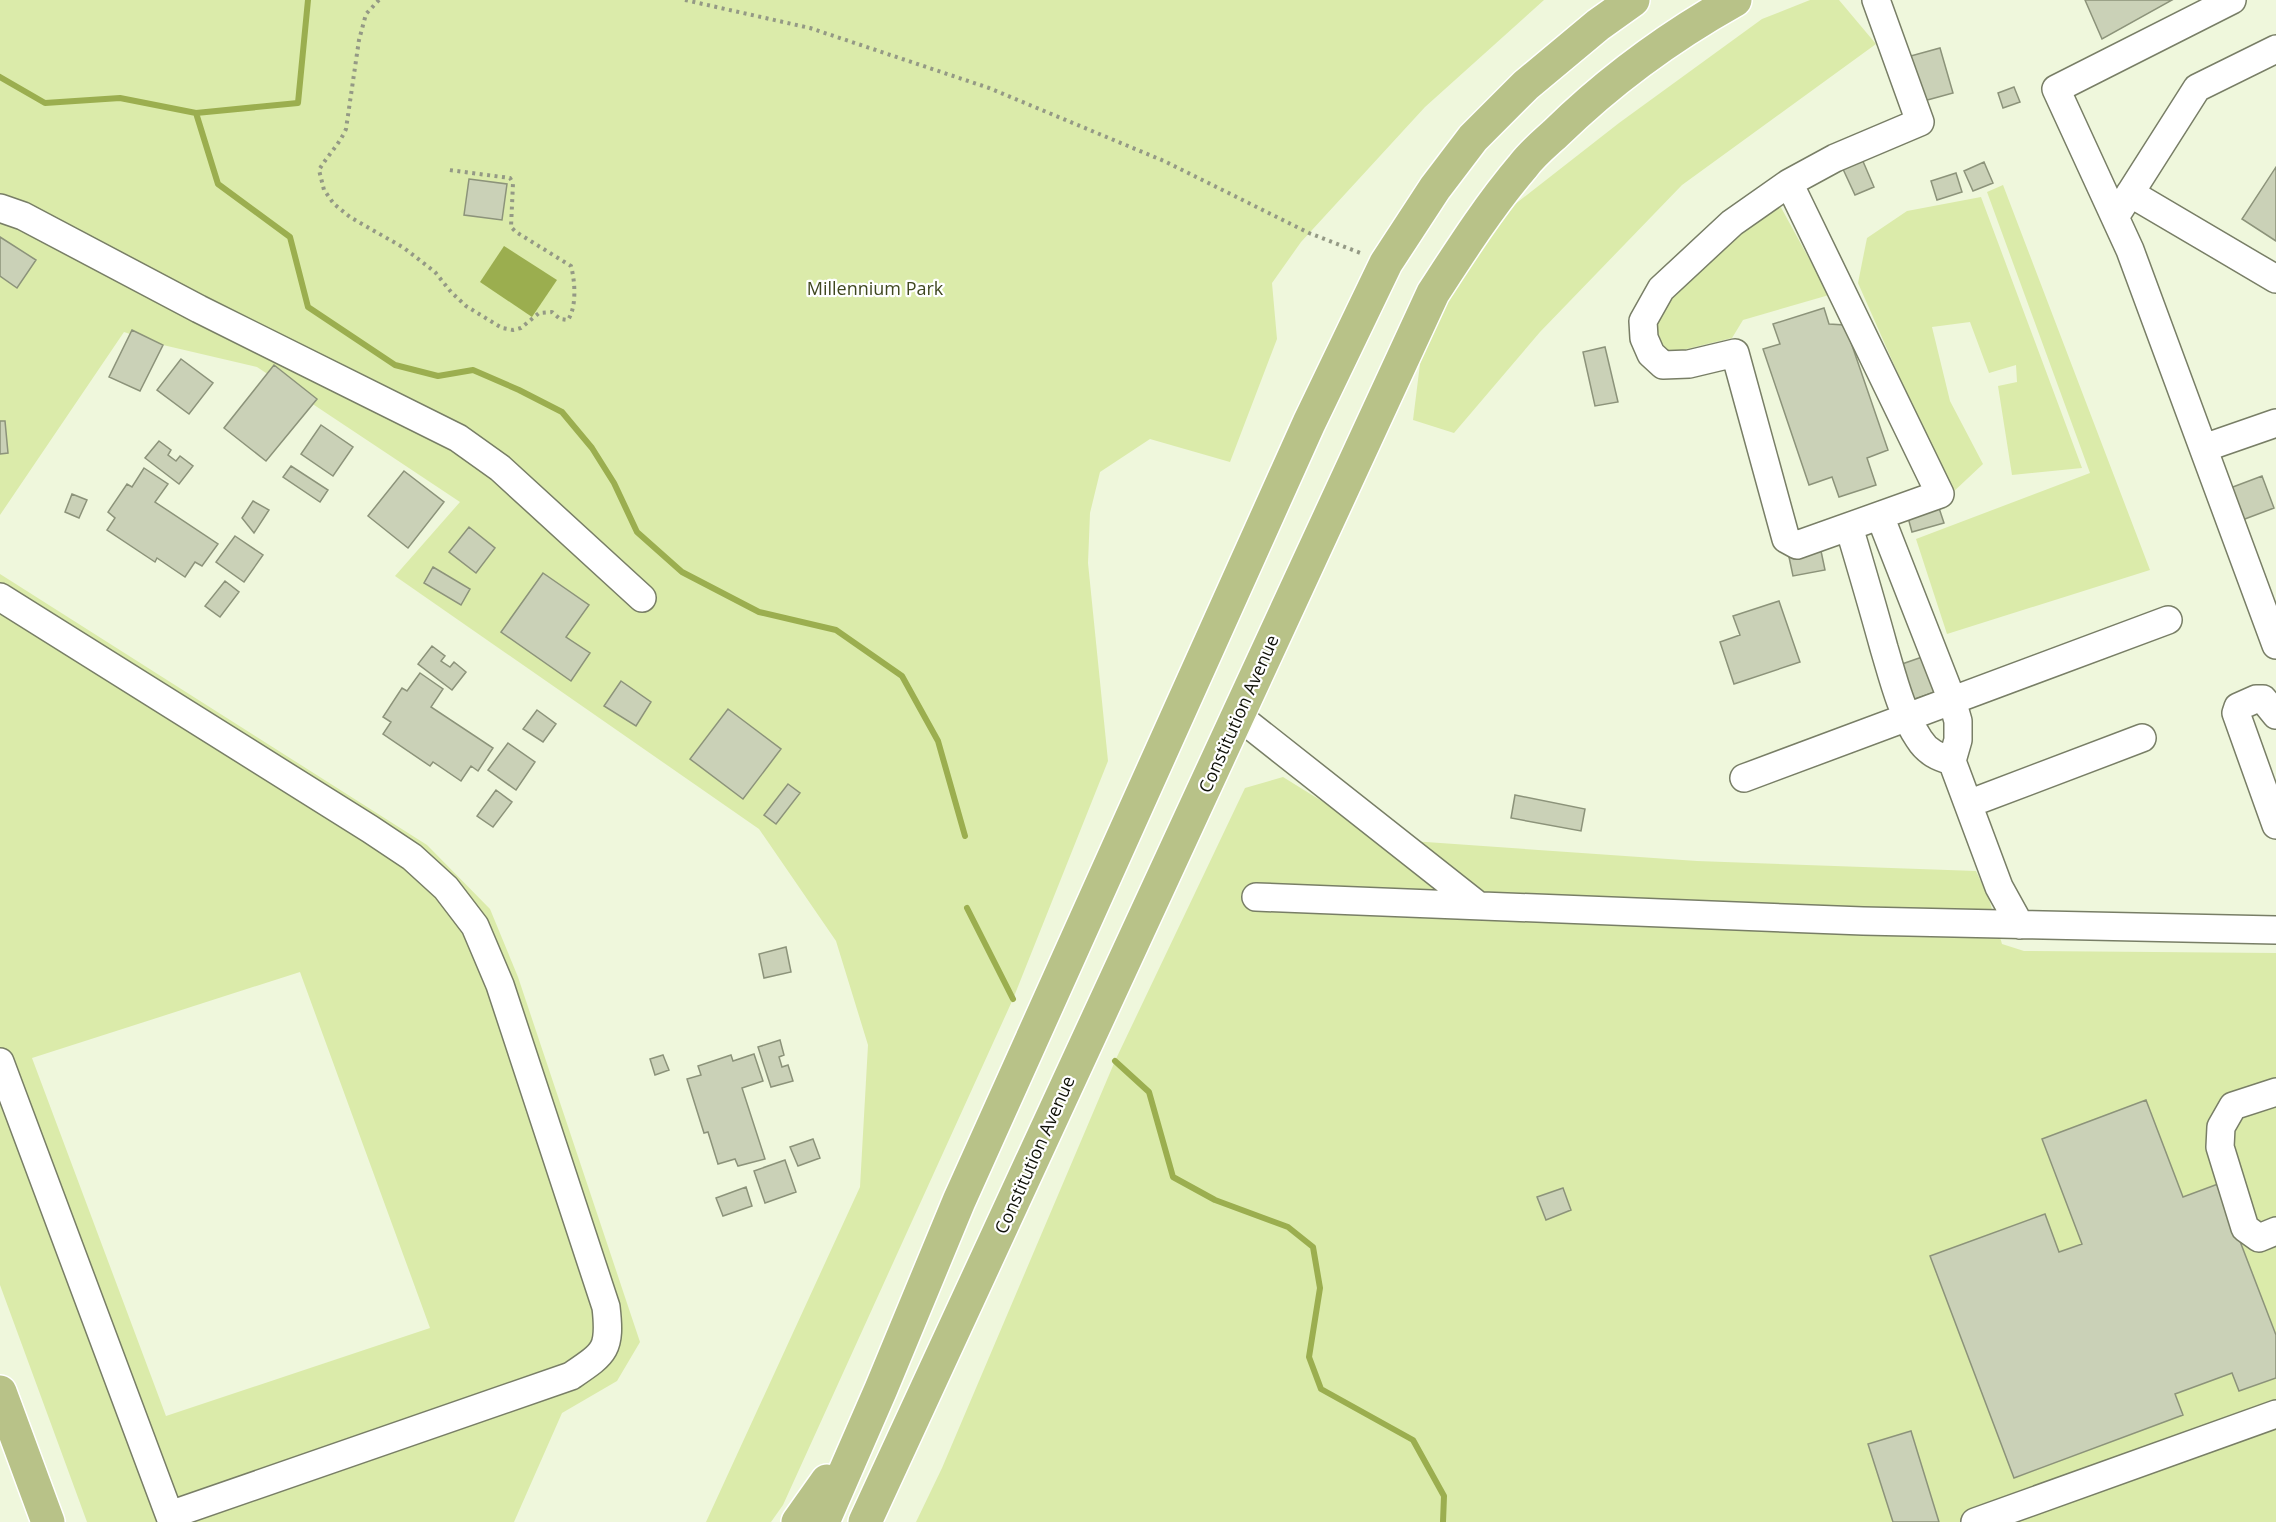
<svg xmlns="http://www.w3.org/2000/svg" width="2276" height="1522" viewBox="0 0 2276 1522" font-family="'Open Sans',sans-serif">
	<rect width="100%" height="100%" fill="#eff7dc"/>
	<path fill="#dbebaa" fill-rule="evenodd" d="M 0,0 L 1544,0 L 1425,107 L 1301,242 L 1272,283 L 1277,339 L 1230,462 L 1150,439 L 1100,472 L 1090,513 L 1088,563 L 1108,761 L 1013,999 L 783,1505 L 771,1522 L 706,1522 L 860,1187 L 868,1045 L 836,941 L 759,829 L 395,576 L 460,502 L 257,367 L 163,345 L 124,332 L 0,515 Z
		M 1810,0 L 1839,0 L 1876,44 L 1682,185 L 1540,332 L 1454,433 L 1413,420 L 1423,340 L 1505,212 L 1619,123 L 1762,19 Z
		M 2003,185 L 2150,570 L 1947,634 L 1916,539 L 2090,473 L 1987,192 Z
		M 1981,197 L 2082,468 L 2012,475 L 1998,386 L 2017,382 L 2016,365 L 1989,373 L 1970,322 L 1932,327 L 1950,401 L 1983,464 L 1951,494 L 1858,283 L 1867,238 L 1907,211 Z
		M 1778,202 L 1829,295 L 1743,320 L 1732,338 L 1666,354 L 1654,321 L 1674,286 Z
		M 0,574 L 427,845 L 490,909 L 518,977 L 640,1342 L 617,1381 L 562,1413 L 514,1522 L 87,1522 L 0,1285 ZM 300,972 L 430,1328 L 166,1416 L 32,1058 Z
		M 1283,777 L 1383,839 L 1697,861 L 1976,871 L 1989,899 L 2002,944 L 2024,951 L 2276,953 L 2276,1522 L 916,1522 L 942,1468 L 1115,1061 L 1245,788 Z"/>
	<path fill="#9bae4f" d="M 504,246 L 557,280 L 532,317 L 480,282 Z"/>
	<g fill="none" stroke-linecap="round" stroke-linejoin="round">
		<path stroke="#9bae4f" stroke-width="6" d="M 0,77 L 45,103 L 120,98 L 196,113 L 298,103 L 308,0
			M 196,113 L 218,184 L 290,237 L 308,307 L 395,365 L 438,376 L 473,370 L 519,390 L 562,412 L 592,448 L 614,483 L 637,532 L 682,572 L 759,612 L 836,630 L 902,676 L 938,741 L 965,836
			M 967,908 L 1013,999
			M 1115,1061 L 1149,1092 L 1173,1177 L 1215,1200 L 1288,1227 L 1313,1247 L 1320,1288 L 1309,1357 L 1321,1389 L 1413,1440 L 1444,1496 L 1443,1522"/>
	</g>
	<path fill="#cad1b7" stroke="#8c937a" stroke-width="1.5" d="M 2085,0 L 2172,0 L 2102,39 Z
		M 1940,48 L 1953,93 L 1920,102 L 1907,57 Z
		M 2014,87 L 2020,102 L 2003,108 L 1998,93 Z
		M 1862,159 L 1874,187 L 1855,195 L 1842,167 Z
		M 1984,162 L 1993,183 L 1973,191 L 1964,171 Z
		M 2276,167 L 2276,241 L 2242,219 Z
		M 1956,173 L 1962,192 L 1937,200 L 1931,181 Z
		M 469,179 L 507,184 L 502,220 L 464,215 Z
		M 0,237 L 36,260 L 17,288 L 0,276 Z
		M 1824,308 L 1829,324 L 1845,325 L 1888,450 L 1867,458 L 1876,485 L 1839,497 L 1832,477 L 1809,485 L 1763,349 L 1780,344 L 1773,324 Z
		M 132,330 L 163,345 L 140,391 L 109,377 Z
		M 1605,347 L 1618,402 L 1595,406 L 1583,352 Z
		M 181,359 L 213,383 L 189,414 L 157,390 Z
		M 274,365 L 317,399 L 266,461 L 224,428 Z
		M 0,421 L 5,421 L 8,453 L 0,454 Z
		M 321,425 L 353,447 L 333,476 L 301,454 Z
		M 159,441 L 171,450 L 168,455 L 176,461 L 180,456 L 193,466 L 179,484 L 145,458 Z
		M 291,466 L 328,490 L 320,502 L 283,477 Z
		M 144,468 L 168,484 L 155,502 L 218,544 L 202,566 L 195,562 L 185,577 L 157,558 L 155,562 L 107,530 L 115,518 L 108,512 L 127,484 L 132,487 Z
		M 404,471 L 444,502 L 408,548 L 368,516 Z
		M 2262,476 L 2274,508 L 2221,528 L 2209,496 Z
		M 72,494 L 87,500 L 79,518 L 65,512 Z
		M 253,501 L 269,510 L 254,533 L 242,518 Z
		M 1938,505 L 1944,523 L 1912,532 L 1907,514 Z
		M 469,527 L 495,548 L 476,573 L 449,552 Z
		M 235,536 L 263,555 L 244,582 L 216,562 Z
		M 1821,551 L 1825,570 L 1793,576 L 1789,557 Z
		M 433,567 L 470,589 L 461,605 L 424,583 Z
		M 543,573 L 589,605 L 566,637 L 590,653 L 571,681 L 501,632 Z
		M 225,581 L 239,592 L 220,617 L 205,606 Z
		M 1779,601 L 1800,662 L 1734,684 L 1720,642 L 1740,635 L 1733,616 Z
		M 432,646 L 445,656 L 441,661 L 450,667 L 454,662 L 466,672 L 452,690 L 418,664 Z
		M 1945,649 L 1957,684 L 1895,706 L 1882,671 Z
		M 420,673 L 443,689 L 431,707 L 493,748 L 478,771 L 471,766 L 461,781 L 433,762 L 430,766 L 383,734 L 391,722 L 383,717 L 402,688 L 407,691 Z
		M 621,681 L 651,702 L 636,726 L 604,706 Z
		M 728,709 L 781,749 L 743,799 L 690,759 Z
		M 537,710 L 556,724 L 543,742 L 523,729 Z
		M 508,743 L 535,762 L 516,790 L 488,770 Z
		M 788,784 L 800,793 L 776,824 L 764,815 Z
		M 496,790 L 512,802 L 493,827 L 477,816 Z
		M 1515,795 L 1585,809 L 1581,831 L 1511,818 Z
		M 786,947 L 791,972 L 764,978 L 759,954 Z
		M 780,1040 L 784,1055 L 779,1057 L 782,1067 L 788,1065 L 793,1081 L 771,1087 L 758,1047 Z
		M 754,1054 L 763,1081 L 742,1088 L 765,1159 L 738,1166 L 735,1159 L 718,1164 L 708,1132 L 704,1133 L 687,1079 L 701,1075 L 698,1066 L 731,1055 L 733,1061 Z
		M 663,1055 L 669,1070 L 655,1075 L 650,1059 Z
		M 2146,1100 L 2183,1197 L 2218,1184 L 2276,1335 L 2276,1378 L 2239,1391 L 2232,1373 L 2175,1394 L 2183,1415 L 2014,1478 L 1930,1256 L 2045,1214 L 2059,1252 L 2082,1244 L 2042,1139 Z
		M 813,1139 L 820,1158 L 798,1166 L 790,1147 Z
		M 785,1160 L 796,1192 L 765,1203 L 754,1171 Z
		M 746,1187 L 752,1206 L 723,1216 L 716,1198 Z
		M 1563,1188 L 1571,1210 L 1546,1220 L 1537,1197 Z
		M 1911,1431 L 1939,1522 L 1893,1522 L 1868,1444 Z"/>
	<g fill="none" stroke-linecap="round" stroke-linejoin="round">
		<g stroke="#787e66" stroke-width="30">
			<path id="minor" d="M 2232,0 L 2056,89 L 2130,250 L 2276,645
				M 1789,183 L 1940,494 L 1797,545 L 1786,539 L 1735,353 L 1689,364 L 1663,365 L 1651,354 L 1644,338 L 1643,321 L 1661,289 L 1732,223 Z
				M 1789,183 L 1835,158 L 1920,122 L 1876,0
				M 2130,193 L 2276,279
				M 0,208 L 23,216 L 199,309 L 458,438 L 500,468 L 642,598
				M 2115,217 L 2197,88 L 2276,49
				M 2204,448 L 2276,423
				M 1880,516 L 1952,700 L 1958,721 L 1958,740 L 1952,761 L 1999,887 L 2020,925
				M 1849,527 C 1861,567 1873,608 1884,648 C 1893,678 1901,712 1919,739 C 1927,752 1938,757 1952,761
				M 0,597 L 370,829 L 412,857 L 446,888 L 475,926 L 500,985 L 606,1307 C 611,1350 605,1353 571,1376 L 170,1515
				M 1237,715 L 1479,906
				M 2276,715 L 2263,699 L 2256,699 L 2238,707 L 2236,713 L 2276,825
				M 1744,778 L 2168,620
				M 1968,804 L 2142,738
				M 1256,897 L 1863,921 L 2276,930
				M 0,1062 L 172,1522
				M 2276,1092 L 2233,1106 L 2221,1127 L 2220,1147 L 2245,1228 L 2259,1238 L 2276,1231
				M 1975,1522 L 2276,1414"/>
		</g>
		<g stroke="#fff" stroke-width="36">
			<path id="major" d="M 0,1392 L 48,1522
				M 798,1522 L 827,1481
				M 823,1522 L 881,1389 L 959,1201 L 1309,423 L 1386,263 L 1435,188 L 1473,138 L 1526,85 L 1598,25 L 1633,0
				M 865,1522 C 1057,1114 1243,703 1433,293 C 1461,250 1489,206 1523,166 C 1532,154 1544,144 1555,134 C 1609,81 1669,37 1735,0"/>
		</g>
		<path stroke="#949985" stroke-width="4" stroke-dasharray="3 4.5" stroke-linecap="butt" d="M 379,0 L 366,14 L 359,40 L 346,129 C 339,145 327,156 319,170 L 324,190 L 334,204 L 350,217 L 404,248 L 435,272 L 451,292 L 466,306 L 502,328 L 513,330 L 521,328 L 539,313 L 552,312 L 560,319 L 568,320 C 577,306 575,281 571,266 L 516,232 L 511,227 L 513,183 L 510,178 L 449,170
			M 685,0 L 810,28 L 989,88 L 1164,161 L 1309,233 L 1363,254"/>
		<use href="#minor" stroke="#fff" stroke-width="27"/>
		<use href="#major" stroke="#b8c288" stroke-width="33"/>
	</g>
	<g text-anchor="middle" stroke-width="4.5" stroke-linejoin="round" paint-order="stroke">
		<g font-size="18" fill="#3f471f" stroke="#fff">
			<text x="875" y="295">Millennium Park</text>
		</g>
		<g font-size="18" fill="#0f1108" stroke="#fff">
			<text transform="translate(1239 714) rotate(-66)" y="6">Constitution Avenue</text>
			<text transform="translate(1035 1155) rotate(-66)" y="6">Constitution Avenue</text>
		</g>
	</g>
</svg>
